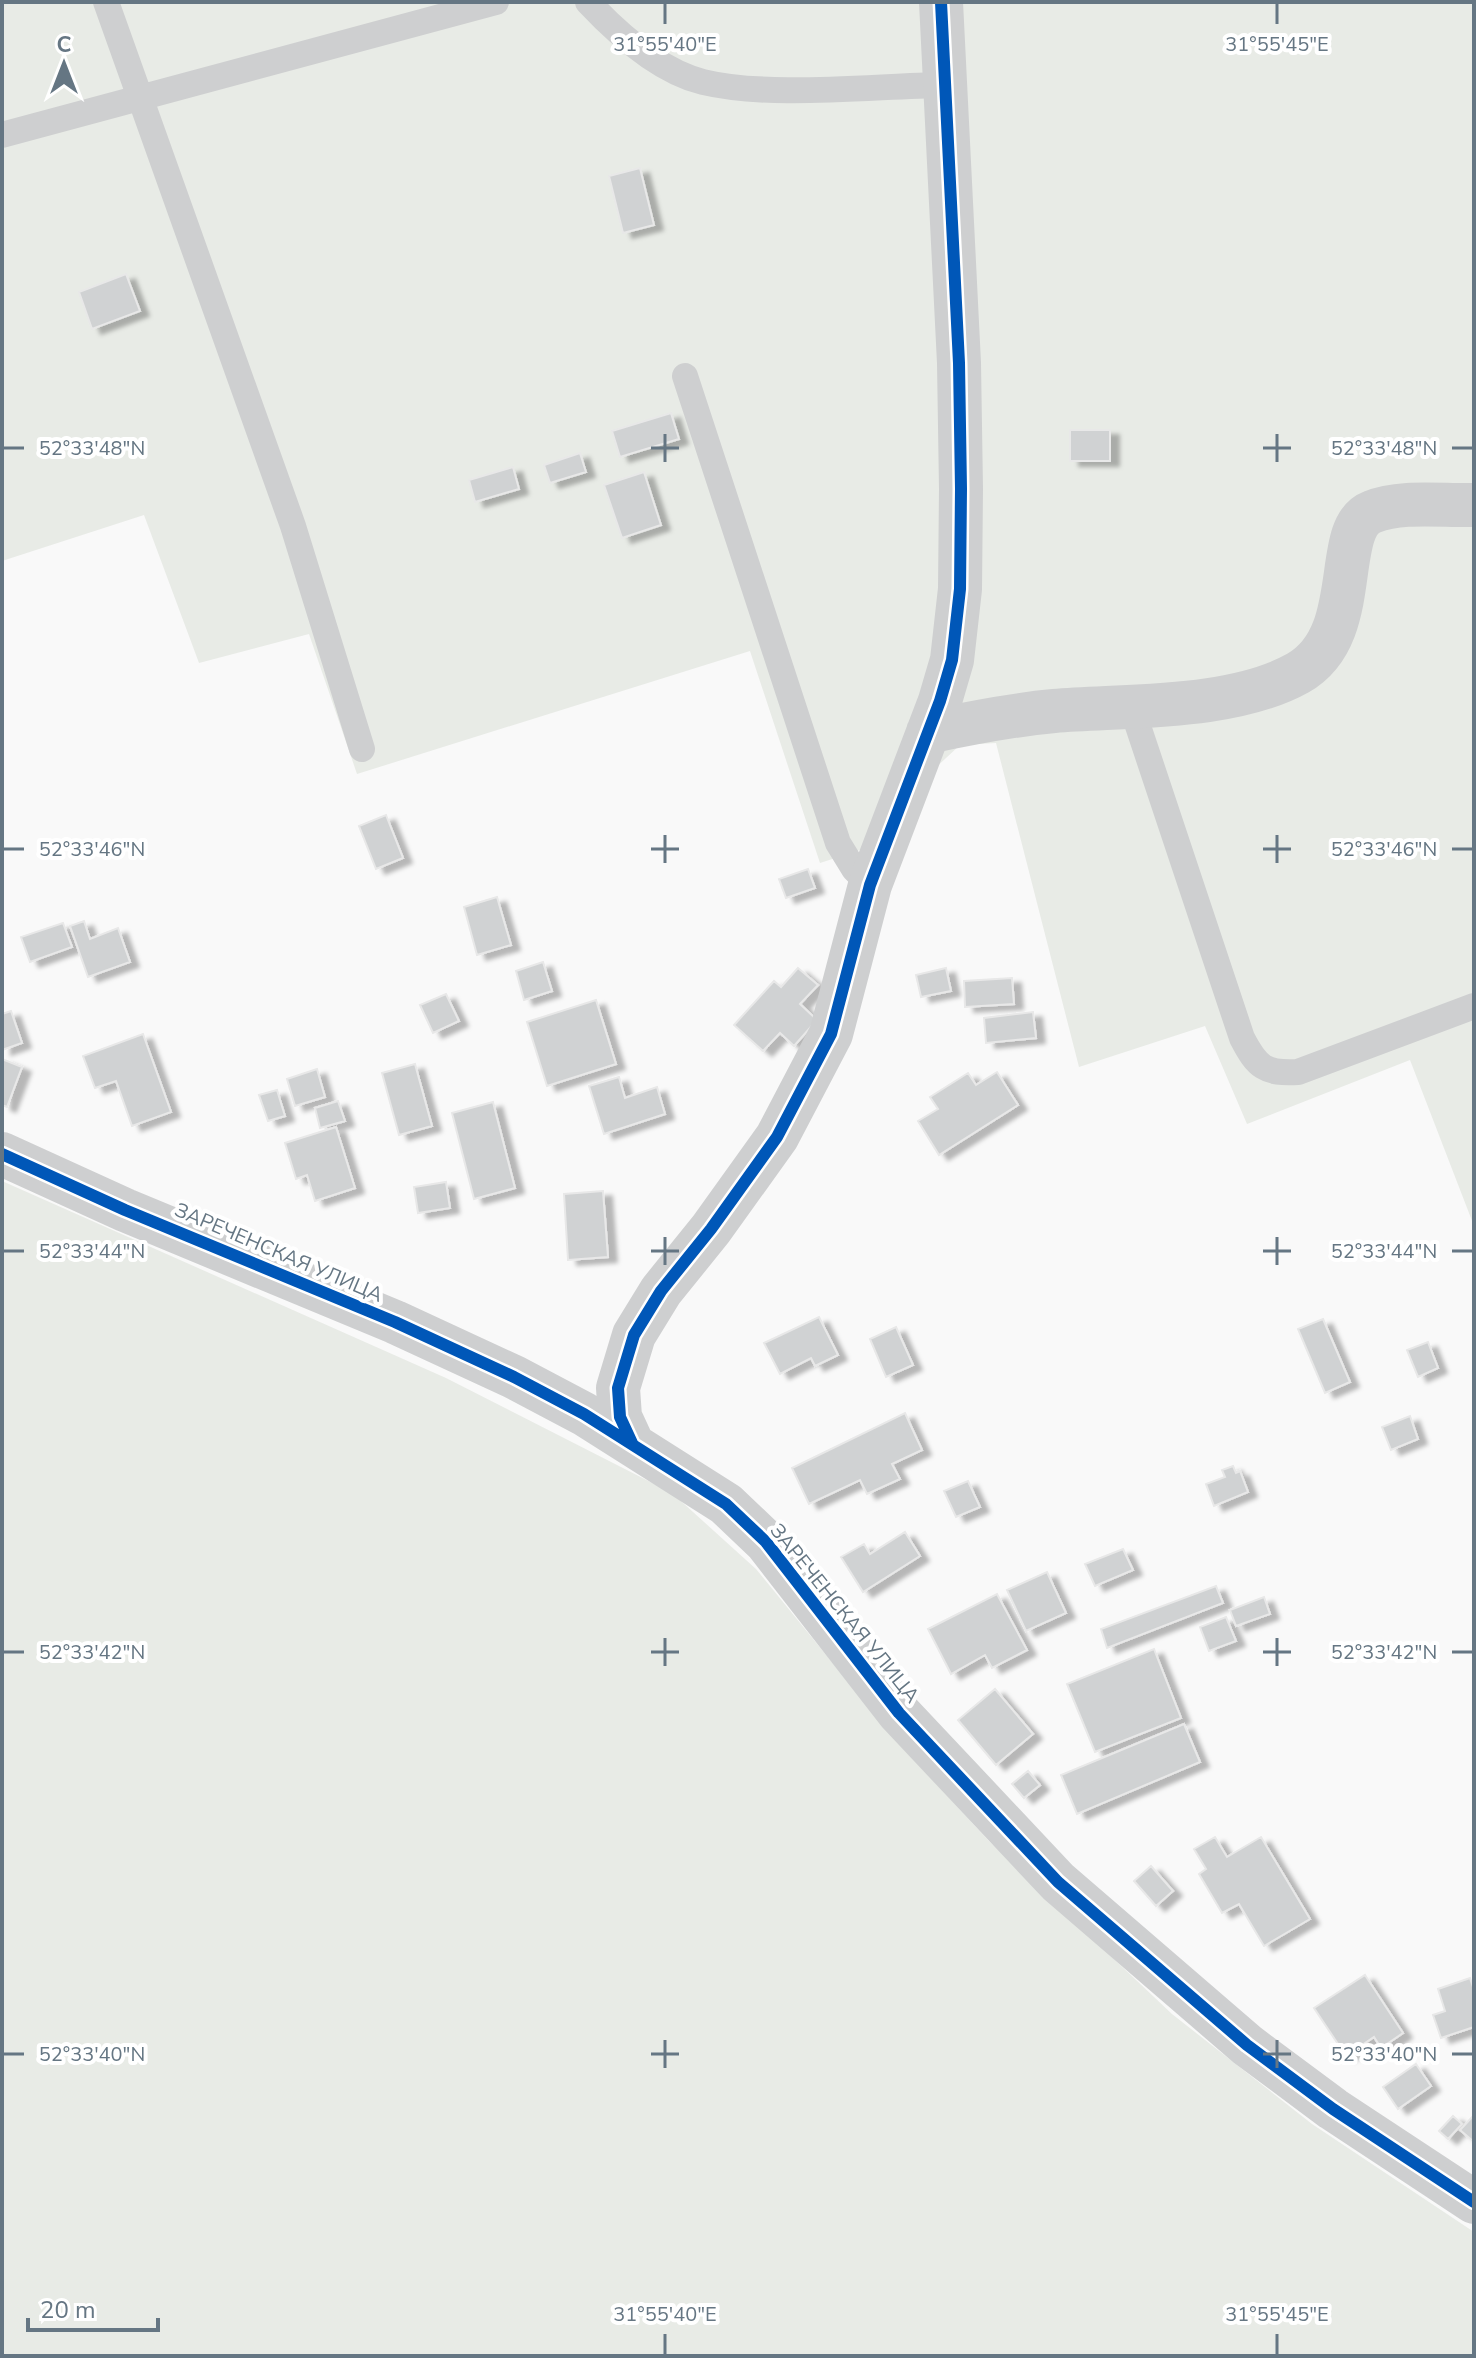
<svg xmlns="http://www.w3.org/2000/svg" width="1476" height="2358" viewBox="0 0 1476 2358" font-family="'Nunito Sans',sans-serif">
	<defs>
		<filter id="shadow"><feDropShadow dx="9" dy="5" stdDeviation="2" flood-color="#0004"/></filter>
	</defs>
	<rect width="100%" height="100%" fill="#f9f9f9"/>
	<path fill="#e8ebe6" d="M 2,2 L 1474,2 L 1474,1226 L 1410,1060 L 1247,1124 L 1205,1026 L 1079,1067 L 996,743 L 960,745 L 931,772 L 897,838 L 820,863 L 750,651 L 357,774 L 309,634 L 199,663 L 144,515 L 2,561 Z
		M 2,1181 L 446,1378 L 672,1493 L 756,1569 L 897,1742 L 989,1841 L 1172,2014 L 1312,2124 L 1474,2232 L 1474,2356 L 2,2356 Z"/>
	<path fill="#d0d2d3" stroke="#e8e8e8" stroke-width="2" filter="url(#shadow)" d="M 640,168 L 654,225 L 623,233 L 609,176 Z
		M 126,274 L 140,311 L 92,329 L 79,292 Z
		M 671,413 L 679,439 L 620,457 L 612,431 Z
		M 1070,430 L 1110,430 L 1110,461 L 1070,461 Z
		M 580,453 L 586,472 L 550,483 L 544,465 Z
		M 513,467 L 519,489 L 475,502 L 469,480 Z
		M 644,472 L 661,525 L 622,538 L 604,485 Z
		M 386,815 L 403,858 L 376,869 L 359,826 Z
		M 808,869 L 815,888 L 786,898 L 779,879 Z
		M 497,897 L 511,945 L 477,955 L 464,907 Z
		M 84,921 L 90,939 L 118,928 L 130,962 L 88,977 L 70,926 Z
		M 63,923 L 72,947 L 30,962 L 21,937 Z
		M 543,962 L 552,991 L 524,1000 L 516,971 Z
		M 798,968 L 818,985 L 800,1004 L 817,1020 L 794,1046 L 780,1033 L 763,1051 L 734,1025 L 774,981 L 781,987 Z
		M 946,968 L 951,991 L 921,997 L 916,975 Z
		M 1012,978 L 1014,1004 L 965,1007 L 964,981 Z
		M 446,994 L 459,1021 L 433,1033 L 420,1005 Z
		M 596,1000 L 616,1064 L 547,1086 L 527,1022 Z
		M 11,1011 L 22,1043 L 2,1050 L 2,1014 Z
		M 1033,1012 L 1036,1038 L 986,1043 L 984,1018 Z
		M 143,1034 L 171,1112 L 132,1126 L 116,1081 L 95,1088 L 83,1056 Z
		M 2,1059 L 22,1067 L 7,1107 L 2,1105 Z
		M 415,1064 L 432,1126 L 399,1135 L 382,1073 Z
		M 317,1069 L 325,1097 L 295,1106 L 287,1079 Z
		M 997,1072 L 1018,1105 L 939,1155 L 918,1121 L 938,1109 L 930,1097 L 968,1073 L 976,1085 Z
		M 619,1077 L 625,1098 L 657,1087 L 665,1114 L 604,1134 L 589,1086 Z
		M 277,1090 L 285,1116 L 268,1121 L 259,1095 Z
		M 338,1101 L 345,1121 L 320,1128 L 315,1108 Z
		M 493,1102 L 515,1188 L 474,1199 L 452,1113 Z
		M 336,1127 L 355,1188 L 315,1201 L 307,1175 L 296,1179 L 285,1143 Z
		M 446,1182 L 450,1208 L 418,1213 L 414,1187 Z
		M 603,1191 L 608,1257 L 568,1260 L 564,1194 Z
		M 819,1317 L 838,1355 L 815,1366 L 811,1358 L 780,1374 L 764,1343 Z
		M 1323,1319 L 1350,1382 L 1325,1393 L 1298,1329 Z
		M 896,1327 L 913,1365 L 886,1377 L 870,1339 Z
		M 1428,1342 L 1438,1368 L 1418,1377 L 1407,1350 Z
		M 905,1413 L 922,1450 L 892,1464 L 900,1479 L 867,1494 L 860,1480 L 809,1504 L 792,1468 Z
		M 1410,1416 L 1418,1439 L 1391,1450 L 1382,1427 Z
		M 1233,1466 L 1236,1473 L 1240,1471 L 1248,1492 L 1214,1506 L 1206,1484 L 1225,1477 L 1222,1470 Z
		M 968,1481 L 980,1507 L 956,1517 L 944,1491 Z
		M 905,1532 L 920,1556 L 863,1592 L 841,1557 L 864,1544 L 870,1554 Z
		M 1123,1549 L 1133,1570 L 1095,1586 L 1085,1564 Z
		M 1047,1572 L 1066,1613 L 1026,1631 L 1007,1590 Z
		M 1216,1586 L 1223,1603 L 1107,1648 L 1101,1629 Z
		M 997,1594 L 1027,1650 L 992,1668 L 985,1655 L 951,1674 L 928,1629 Z
		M 1264,1597 L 1270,1614 L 1236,1626 L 1230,1610 Z
		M 1226,1617 L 1236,1641 L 1209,1651 L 1200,1627 Z
		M 1154,1649 L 1181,1718 L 1095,1752 L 1067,1684 Z
		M 995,1689 L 1033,1734 L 996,1765 L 958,1720 Z
		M 1184,1724 L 1200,1762 L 1077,1814 L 1061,1775 Z
		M 1028,1771 L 1040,1785 L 1024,1798 L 1012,1784 Z
		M 1215,1837 L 1227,1857 L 1261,1837 L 1310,1919 L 1264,1946 L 1239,1904 L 1222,1913 L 1199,1874 L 1206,1869 L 1194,1849 Z
		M 1151,1866 L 1173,1891 L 1156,1906 L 1134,1881 Z
		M 1365,1975 L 1403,2033 L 1381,2048 L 1374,2037 L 1346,2056 L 1314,2008 Z
		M 1470,1978 L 1474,1990 L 1474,2027 L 1441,2038 L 1433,2015 L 1445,2011 L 1438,1989 Z
		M 1416,2064 L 1431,2086 L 1398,2109 L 1383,2087 Z
		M 1474,2115 L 1474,2142 L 1460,2130 Z
		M 1453,2116 L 1462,2124 L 1448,2139 L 1439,2131 Z"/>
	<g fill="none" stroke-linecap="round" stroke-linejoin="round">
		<path stroke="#cecfd0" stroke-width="26" d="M 106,2 L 293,526 L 362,749
			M 588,2 C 618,34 659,71 703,82 C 769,98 873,86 943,85
			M 2,135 L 496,2
			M 685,376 L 838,843 L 854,869 L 870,885
			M 1131,705 L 1242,1038 C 1257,1067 1265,1074 1298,1072 L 1474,1006"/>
		<path stroke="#cecfd0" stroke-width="44" d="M 928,732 C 970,723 1011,715 1054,711 C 1127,705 1232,710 1298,673 C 1365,635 1330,528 1372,512 C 1401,500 1443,506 1474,505
			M 2,1154 L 125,1210 L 395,1322 L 514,1377 L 584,1414 L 726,1504 L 766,1542 L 899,1713 L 1058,1882 L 1247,2045 L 1333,2109 L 1474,2202
			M 632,1443 L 620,1417 L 618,1388 L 634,1335 L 661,1291 L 711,1229 L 777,1137 L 831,1034 L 870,885 L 940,701 L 952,660 L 960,589 L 961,489 L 959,363 L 941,2"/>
		<g stroke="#fff" stroke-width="17">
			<path id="cycleway" d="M 2,1154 L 125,1210 L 395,1322 L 514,1377 L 584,1414 L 726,1504 L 766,1542 L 899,1713 L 1058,1882 L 1247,2045 L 1333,2109 L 1474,2202
				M 632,1443 L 620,1417 L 618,1388 L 634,1335 L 661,1291 L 711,1229 L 777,1137 L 831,1034 L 870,885 L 940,701 L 952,660 L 960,589 L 961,489 L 959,363 L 941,2"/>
		</g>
		<use href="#cycleway" stroke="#0057b8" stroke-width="12"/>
	</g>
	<path fill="none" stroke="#657683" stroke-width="3" d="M 665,4 L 665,24M 1277,4 L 1277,24M 665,434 L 665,462M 1277,434 L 1277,462M 4,448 L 24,448M 651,448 L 679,448M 1263,448 L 1291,448M 1452,448 L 1472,448M 665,835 L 665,863M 1277,835 L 1277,863M 4,849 L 24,849M 651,849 L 679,849M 1263,849 L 1291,849M 1452,849 L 1472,849M 665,1237 L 665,1265M 1277,1237 L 1277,1265M 4,1251 L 24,1251M 651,1251 L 679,1251M 1263,1251 L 1291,1251M 1452,1251 L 1472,1251M 665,1638 L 665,1666M 1277,1638 L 1277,1666M 4,1652 L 24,1652M 651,1652 L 679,1652M 1263,1652 L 1291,1652M 1452,1652 L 1472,1652M 665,2040 L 665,2068M 1277,2040 L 1277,2068M 4,2054 L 24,2054M 651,2054 L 679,2054M 1263,2054 L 1291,2054M 1452,2054 L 1472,2054M 665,2334 L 665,2354M 1277,2334 L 1277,2354"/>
	<g text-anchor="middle" stroke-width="8" stroke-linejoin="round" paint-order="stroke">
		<g font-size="20" fill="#657683" stroke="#fff">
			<text transform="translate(279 1252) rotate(23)" y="7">ЗАРЕЧЕНСКАЯ УЛИЦА</text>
			<text transform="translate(845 1613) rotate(51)" y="7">ЗАРЕЧЕНСКАЯ УЛИЦА</text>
		</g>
	</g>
	<g font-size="20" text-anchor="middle" fill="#657683" stroke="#fff" stroke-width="8" stroke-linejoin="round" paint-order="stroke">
		<text x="665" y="51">31°55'40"E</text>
		<text x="1277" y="51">31°55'45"E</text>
		<text x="92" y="455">52°33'48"N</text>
		<text x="1384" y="455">52°33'48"N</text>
		<text x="92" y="856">52°33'46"N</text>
		<text x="1384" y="856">52°33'46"N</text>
		<text x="92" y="1258">52°33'44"N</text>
		<text x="1384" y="1258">52°33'44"N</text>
		<text x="92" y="1659">52°33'42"N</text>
		<text x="1384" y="1659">52°33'42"N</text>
		<text x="92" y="2061">52°33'40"N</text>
		<text x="1384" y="2061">52°33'40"N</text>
		<text x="665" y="2321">31°55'40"E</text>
		<text x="1277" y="2321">31°55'45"E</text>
	</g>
	<rect width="1476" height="2358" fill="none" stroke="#657683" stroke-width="8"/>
	<g transform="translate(64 64)" stroke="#ffffff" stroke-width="6" paint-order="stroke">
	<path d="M0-6L14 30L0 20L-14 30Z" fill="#657683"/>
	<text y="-12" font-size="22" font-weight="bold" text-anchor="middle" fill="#657683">С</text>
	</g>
	<path d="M28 2318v12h130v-12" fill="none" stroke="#657683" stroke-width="4"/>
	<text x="40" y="2318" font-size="24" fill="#657683" stroke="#ffffff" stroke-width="6" paint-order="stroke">20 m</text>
</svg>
